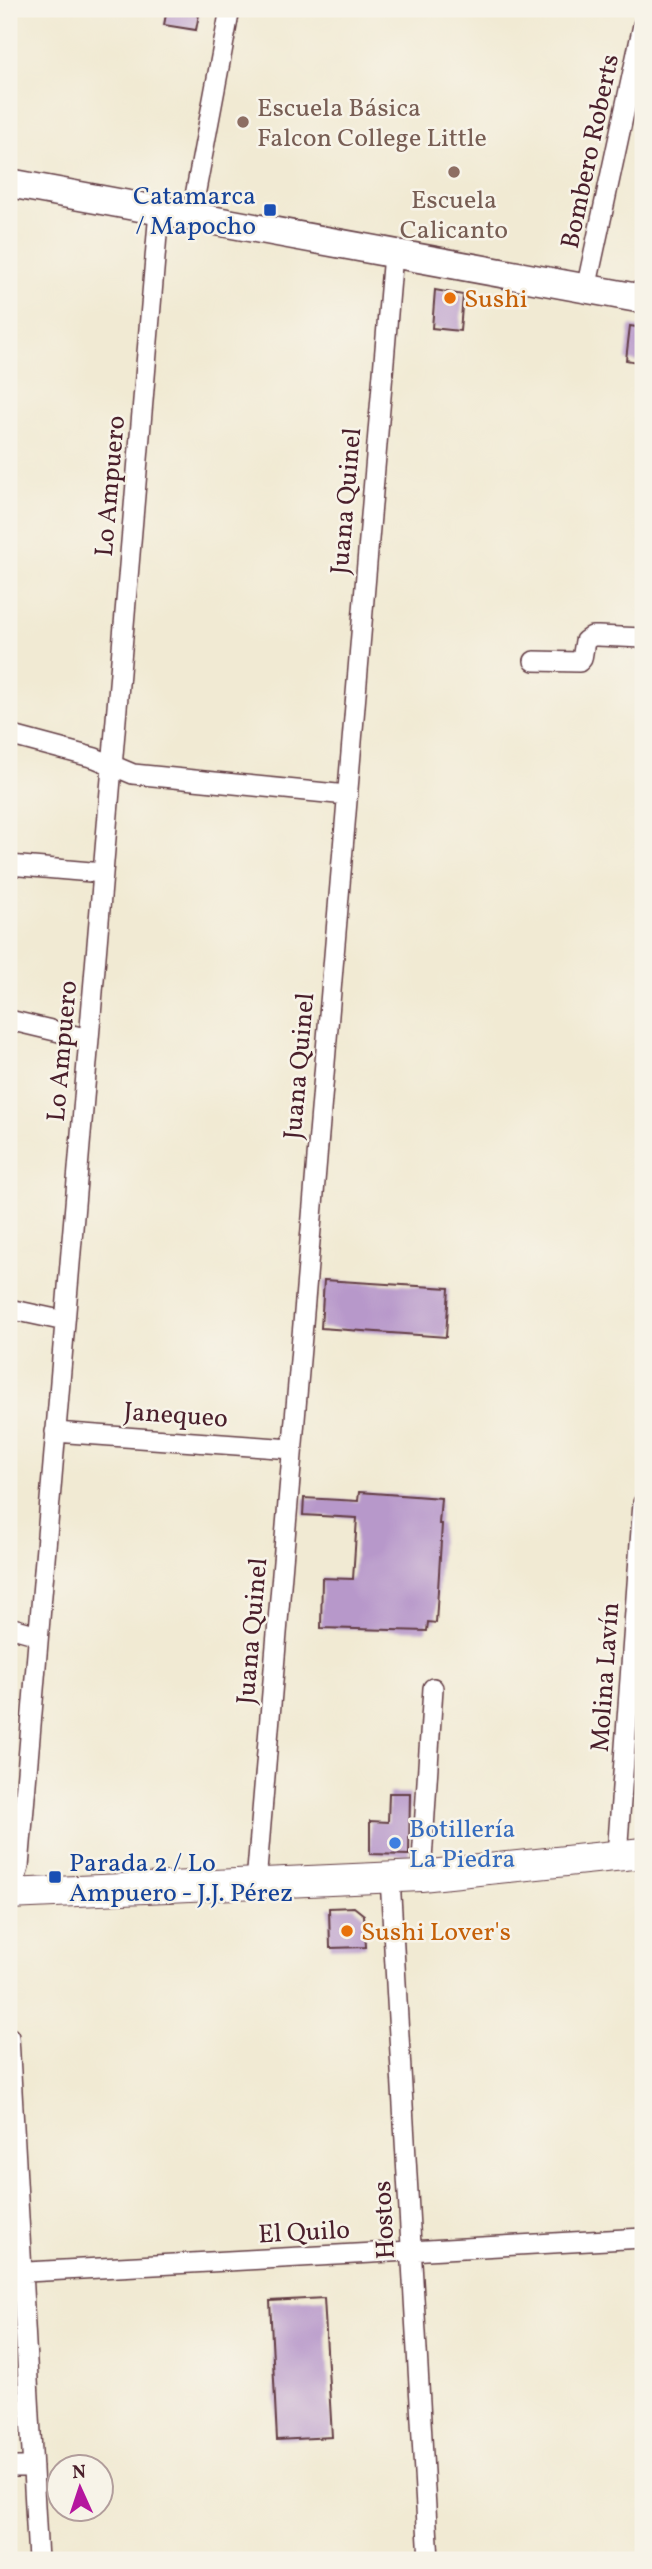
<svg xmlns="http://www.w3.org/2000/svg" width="652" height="2569" viewBox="0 0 652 2569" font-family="Vollkorn,serif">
	<rect width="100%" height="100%" fill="#f7f3e8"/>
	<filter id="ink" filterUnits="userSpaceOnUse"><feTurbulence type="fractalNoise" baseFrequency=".0143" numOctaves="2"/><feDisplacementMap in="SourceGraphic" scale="14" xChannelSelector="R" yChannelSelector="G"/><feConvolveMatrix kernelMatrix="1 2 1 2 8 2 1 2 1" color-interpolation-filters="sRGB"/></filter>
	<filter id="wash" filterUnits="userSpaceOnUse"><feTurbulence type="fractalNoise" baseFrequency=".00686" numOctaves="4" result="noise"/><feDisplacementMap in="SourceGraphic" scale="28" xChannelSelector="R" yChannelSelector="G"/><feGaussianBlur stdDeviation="1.57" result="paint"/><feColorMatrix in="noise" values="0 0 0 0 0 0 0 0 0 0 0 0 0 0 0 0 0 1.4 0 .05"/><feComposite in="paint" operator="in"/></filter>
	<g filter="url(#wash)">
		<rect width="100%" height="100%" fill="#f1ead3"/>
		<g id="blocks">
			<path fill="#b798ca" d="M 167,9 L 200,9 L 196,30 L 164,25 Z
				M 435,290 L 463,295 L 460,331 L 432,328 Z
				M 630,326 L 643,328 L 643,363 L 626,360 Z
				M 324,1280 L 449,1288 L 446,1337 L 321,1328 Z
				M 359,1492 L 441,1498 L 439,1524 L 442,1524 L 436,1623 L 428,1622 L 427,1631 L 321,1628 L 322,1578 L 353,1579 L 357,1518 L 303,1515 L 304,1498 L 358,1501 Z
				M 389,1793 L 410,1793 L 409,1855 L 370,1854 L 370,1821 L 388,1822 Z
				M 354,1907 L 364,1915 L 366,1947 L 330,1948 L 329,1908 Z
				M 324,2298 L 332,2437 L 277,2440 L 270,2301 Z"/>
		</g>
	</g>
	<g filter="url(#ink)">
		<use href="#blocks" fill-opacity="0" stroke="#633d44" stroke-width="2"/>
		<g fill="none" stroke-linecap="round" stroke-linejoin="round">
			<g stroke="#633d44" stroke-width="22">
				<path id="street" d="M 191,217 L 230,9
					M 586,289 L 643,25
					M 534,661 L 579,662 L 582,659 L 585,641 L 592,636 L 598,636 L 643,638
					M 9,735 L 95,758 L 133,774 L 347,795
					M 9,865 L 103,873
					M 9,1020 L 89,1039
					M 9,1309 L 65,1321
					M 55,1432 L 292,1449
					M 9,1627 L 38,1635
					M 617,1855 L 643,1503
					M 421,1876 L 433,1688
					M 390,1878 L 429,2560
					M 256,1883 L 393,254
					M 9,1899 L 19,1867 L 20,1855 L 159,211
					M 9,2037 L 38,2560
					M 9,2273 L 643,2238
					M 9,2467 L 33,2467"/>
			</g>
			<g stroke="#633d44" stroke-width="31">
				<path id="secondary" d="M 9,183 L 643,299"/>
			</g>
			<g stroke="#633d44" stroke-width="32">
				<path id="primary" d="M 9,1894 L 421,1876 L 643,1853"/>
			</g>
			<use href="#street" stroke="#fff" stroke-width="19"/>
			<use href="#secondary" stroke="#fff" stroke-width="28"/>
			<use href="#primary" stroke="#fff" stroke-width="30"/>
		</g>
	</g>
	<g fill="#8d6e63" stroke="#f7f3e8" stroke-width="2.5">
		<circle cx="243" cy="122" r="7"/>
		<circle cx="454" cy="172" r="7"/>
	</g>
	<g fill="#1a4fb4" stroke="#f7f3e8" stroke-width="2.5">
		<rect x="263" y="203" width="14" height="14" rx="3.5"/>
		<rect x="48" y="1870" width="14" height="14" rx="3.5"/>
	</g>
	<g fill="#e8710a" stroke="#f7f3e8" stroke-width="2.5">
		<circle cx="450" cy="298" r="7"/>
		<circle cx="347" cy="1931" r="7"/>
	</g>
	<circle fill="#3f7fe0" stroke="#f7f3e8" stroke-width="2.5" cx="395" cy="1843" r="7"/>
	<g text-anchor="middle" stroke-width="5" stroke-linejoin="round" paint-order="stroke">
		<g font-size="26" fill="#785e54" stroke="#f7f3e8" text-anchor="start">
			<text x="257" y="116">Escuela Básica<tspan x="257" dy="30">Falcon College Little</tspan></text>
			<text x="454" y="208" text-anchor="middle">Escuela<tspan x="454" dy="30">Calicanto</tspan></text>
		</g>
		<g font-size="26" fill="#4a1f2b" stroke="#f7f3e8">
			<text transform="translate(589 151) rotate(-78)" y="9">Bombero Roberts</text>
			<text transform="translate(109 486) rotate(-85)" y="9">Lo Ampuero</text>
			<text transform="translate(345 501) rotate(-85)" y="9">Juana Quinel</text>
			<text transform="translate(61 1051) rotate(-85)" y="9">Lo Ampuero</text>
			<text transform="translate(298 1066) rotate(-85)" y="9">Juana Quinel</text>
			<text transform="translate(176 1414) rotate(4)" y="9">Janequeo</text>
			<text transform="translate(251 1631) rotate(-85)" y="9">Juana Quinel</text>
			<text transform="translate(604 1677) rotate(-86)" y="9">Molina Lavín</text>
			<text transform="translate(383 2220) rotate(-93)" y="9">Hostos</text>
			<text transform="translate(304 2231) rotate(-3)" y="9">El Quilo</text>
		</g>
		<g font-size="26" fill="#164399" stroke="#f7f3e8" text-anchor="end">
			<text x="256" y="204">Catamarca<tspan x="256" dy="30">/ Mapocho</tspan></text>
			<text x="69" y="1871" text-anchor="start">Parada 2 / Lo<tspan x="69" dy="30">Ampuero - J.J. Pérez</tspan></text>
		</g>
		<g font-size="26" fill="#c56008" stroke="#f7f3e8" text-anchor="start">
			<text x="464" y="307">Sushi</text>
			<text x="361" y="1940">Sushi Lover's</text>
		</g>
		<g font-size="26" fill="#366cbe" stroke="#f7f3e8" text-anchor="start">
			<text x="409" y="1837">Botillería<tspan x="409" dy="30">La Piedra</tspan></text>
		</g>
	</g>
	<rect width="652" height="2569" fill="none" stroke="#f7f3e8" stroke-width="35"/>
	<g transform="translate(80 2488) rotate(357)"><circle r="33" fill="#f7f3e8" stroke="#b29e9c" stroke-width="2"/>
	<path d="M0-5L12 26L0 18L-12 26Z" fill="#b5179e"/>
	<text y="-10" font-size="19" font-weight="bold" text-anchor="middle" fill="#4a1f2b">N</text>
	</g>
</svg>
